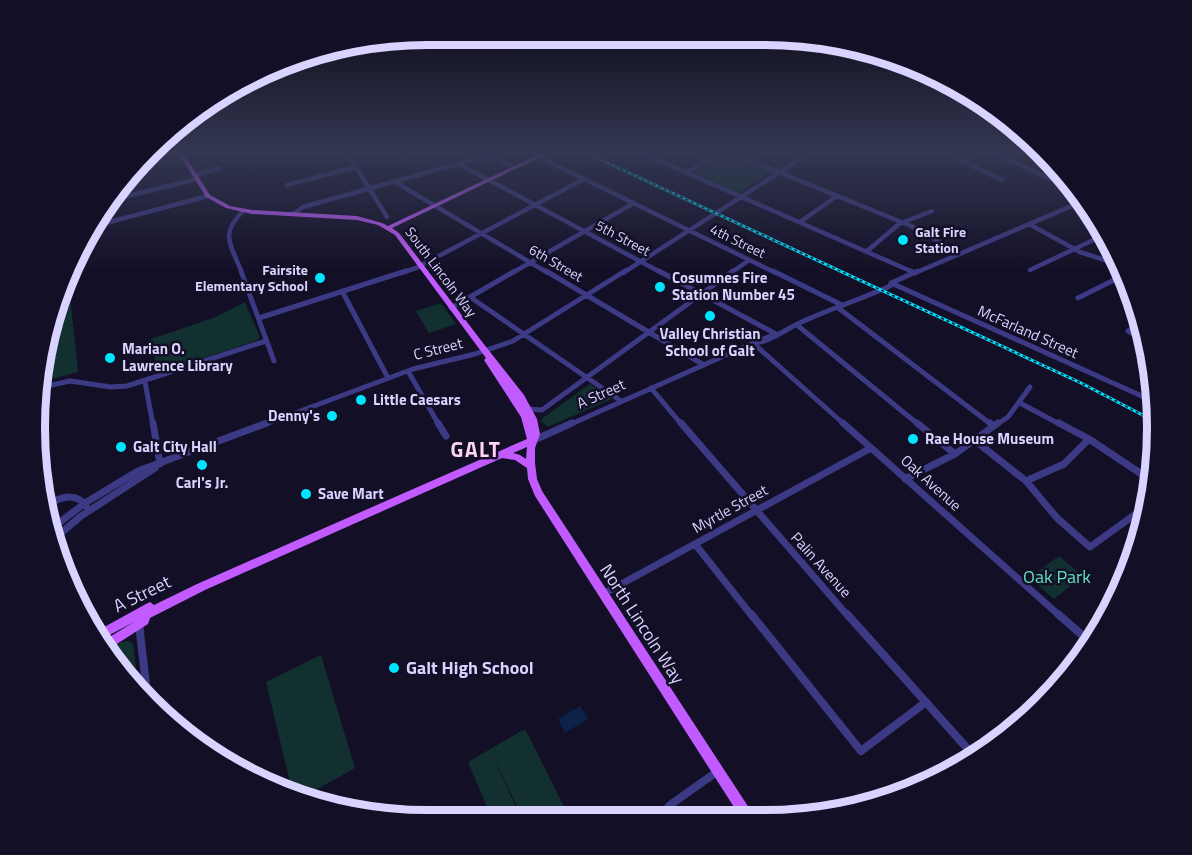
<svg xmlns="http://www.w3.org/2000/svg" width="1192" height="855" viewBox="0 0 1192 855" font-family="'Titillium Web',sans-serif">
	<rect width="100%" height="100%" fill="#130f26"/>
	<path fill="#12302f" d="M 726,153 L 773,171 L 739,193 L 692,172 Z
		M 68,276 L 78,372 L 38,383 L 38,376 Z
		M 245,302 L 260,337 L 258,340 L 158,373 L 151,339 L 213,318 Z
		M 441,303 L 456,324 L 429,333 L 416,311 Z
		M 590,384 L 612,399 L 548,427 L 540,420 Z
		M 1059,556 L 1083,576 L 1054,599 L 1029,578 Z
		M 128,641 L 133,643 L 139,693 L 132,686 L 109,650 L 121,642 Z
		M 321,655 L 355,768 L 301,798 L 293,795 L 266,682 Z
		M 525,729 L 570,819 L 523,819 L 493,756 L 521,819 L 492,819 L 468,762 Z"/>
	<path fill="#0c2248" d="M 580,706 L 588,719 L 565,733 L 558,719 Z"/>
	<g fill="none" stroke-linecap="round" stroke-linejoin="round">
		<path stroke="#3d3a85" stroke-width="4.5" d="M 346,151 L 387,217
			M 399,151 L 405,158
			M 527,151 L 776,273
			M 637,151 L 915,273
			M 727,151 L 911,226 L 959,253
			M 941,151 L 1002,180
			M 350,156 L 369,151
			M 144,158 L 172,151
			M 962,162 L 990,151 L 1072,189
			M 459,164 L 662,273
			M 686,173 L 723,151
			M 195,175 L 219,168
			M 395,182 L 548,273
			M 287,185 L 356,167
			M 111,200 L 197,179
			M 293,214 L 303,207 L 490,155 L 515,168
			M 800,222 L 837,196
			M 1029,224 L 1080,252 L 1120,265
			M 94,226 L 208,196
			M 867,251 L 899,224 L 932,211
			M 1030,270 L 1106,234
			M 242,273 C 231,244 219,235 243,211
			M 401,273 L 416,268 L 584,179
			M 512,273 L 634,203
			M 623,273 L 800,159 L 819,151
			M 731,273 L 749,260
			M 915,273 L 1083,201"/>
		<path stroke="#3d3a85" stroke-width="5" d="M 241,271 L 274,361
			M 546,271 L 704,365
			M 659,271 L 776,334
			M 773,271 L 842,305
			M 911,271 L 915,273
			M 891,283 L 1155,402
			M 891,283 L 918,271
			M 342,291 L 388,378
			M 470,297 L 621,401
			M 1078,298 L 1120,277 L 1124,272
			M 837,307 L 992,425
			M 451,308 L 515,271
			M 259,318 L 406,271
			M 1142,323 L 1128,331 L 1146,341
			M 797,325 L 919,425
			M 753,343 L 845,425
			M 753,343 L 776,334
			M 408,371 L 439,425
			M 145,382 L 153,425
			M 38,388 L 70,381 L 111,387 L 127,386 L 266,341
			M 651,388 L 682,425
			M 1020,403 L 1061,425
			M 528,409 L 542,410 L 733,271
			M 263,425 L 413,369 L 475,354 L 513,341 L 625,271
			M 569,425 L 753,343 C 770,343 788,327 804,321 C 832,308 862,299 890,286 L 891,283
			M 996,425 L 1008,417 L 1030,387"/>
		<path stroke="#3d3a85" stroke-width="7" d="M 153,423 L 160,464
			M 438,423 L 446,436
			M 681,423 L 848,616
			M 843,423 L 1060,616
			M 917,423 L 955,454
			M 990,423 L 994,426
			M 1059,423 L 1089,439 L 1152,481
			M 973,439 L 1026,481 L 1057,518 L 1090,547 L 1148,505
			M 532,441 L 572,423
			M 905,479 L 955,454 L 998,423
			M 1026,481 L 1064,464 L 1089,439
			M 45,505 C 59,498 75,491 86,506
			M 51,529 L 85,503 L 138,471 L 267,423
			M 54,539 L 81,516 L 155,468
			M 695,544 L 752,616
			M 603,594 L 871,448"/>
		<path stroke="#3d3a85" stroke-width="8" d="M 751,614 L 861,751 L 926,702
			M 847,614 L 974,756
			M 1058,614 L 1091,643
			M 139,624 L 148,702
			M 659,818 L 670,805 L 718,771"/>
		<path fill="#c25bff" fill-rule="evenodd" d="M 177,151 L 182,151 L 210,195 L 230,206 L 252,210 L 357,216 L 382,223 L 388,226 L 546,151 L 553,151 L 392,228 L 399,233 L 483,343 L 524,395 L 537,419 L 540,434 L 535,448 L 535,463 L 537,479 L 542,491 L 755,817 L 741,818 L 535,496 L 528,479 L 527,468 L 515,460 L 502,458 L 205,590 L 150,618 L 148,624 L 109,649 L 103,641 L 134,622 L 102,639 L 97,631 L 146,604 L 150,602 L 154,605 L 197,584 L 527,439 L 521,417 L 484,360 L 486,358 L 395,235 L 378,225 L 357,220 L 252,214 L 226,208 L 206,197 ZM 527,447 L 526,459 L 520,455 L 513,453 Z"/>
		<g stroke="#00e5ff" stroke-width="3">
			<path id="rail" d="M 582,151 L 1081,383 L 1156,422"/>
		</g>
		<use href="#rail" stroke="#130f26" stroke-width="1.5" stroke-dasharray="3" stroke-linecap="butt"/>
	</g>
	<linearGradient id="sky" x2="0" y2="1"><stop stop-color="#0a0815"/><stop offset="0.56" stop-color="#333752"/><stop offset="1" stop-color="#333752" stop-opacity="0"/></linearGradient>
	<rect width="1192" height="271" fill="url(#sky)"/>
	<g fill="#00e5ff" stroke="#130f26" stroke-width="2">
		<circle cx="903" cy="240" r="6"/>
		<circle cx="320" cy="278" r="6"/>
		<circle cx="660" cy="287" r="6"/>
		<circle cx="710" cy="316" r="6"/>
		<circle cx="110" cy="358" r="6"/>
		<circle cx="361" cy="400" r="6"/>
		<circle cx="332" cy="416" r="6"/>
		<circle cx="913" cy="439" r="6"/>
		<circle cx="121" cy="447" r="6"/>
		<circle cx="202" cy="465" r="6"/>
		<circle cx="306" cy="494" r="6"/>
		<circle cx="394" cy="668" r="6"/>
	</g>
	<g text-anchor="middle" stroke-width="5" stroke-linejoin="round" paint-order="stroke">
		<g font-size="14" font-weight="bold" fill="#d9d4ff" stroke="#130f26" text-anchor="start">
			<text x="915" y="237">Galt Fire<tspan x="915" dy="16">Station</tspan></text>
			<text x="308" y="275" text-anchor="end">Fairsite<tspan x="308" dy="16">Elementary School</tspan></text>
		</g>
		<g font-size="14" fill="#d9d4ff" stroke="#130f26">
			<text transform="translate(623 238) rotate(28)" y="5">5th Street</text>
			<text transform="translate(738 241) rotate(26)" y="5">4th Street</text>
			<text transform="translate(556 263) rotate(30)" y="5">6th Street</text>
			<text transform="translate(441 272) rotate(53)" y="5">South Lincoln Way</text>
		</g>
		<g font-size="15" font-weight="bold" fill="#d9d4ff" stroke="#130f26" text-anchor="start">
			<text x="672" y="283">Cosumnes Fire<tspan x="672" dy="17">Station Number 45</tspan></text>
			<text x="710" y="339" text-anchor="middle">Valley Christian<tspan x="710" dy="17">School of Galt</tspan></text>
			<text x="122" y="354">Marian O.<tspan x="122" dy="17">Lawrence Library</tspan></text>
			<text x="373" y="405">Little Caesars</text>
			<text x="320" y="421" text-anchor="end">Denny's</text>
			<text x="925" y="444">Rae House Museum</text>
			<text x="133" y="452">Galt City Hall</text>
			<text x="202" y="488" text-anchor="middle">Carl's Jr.</text>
			<text x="318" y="499">Save Mart</text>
		</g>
		<g font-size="15" fill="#d9d4ff" stroke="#130f26">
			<text transform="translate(1028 332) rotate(24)" y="5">McFarland Street</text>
			<text transform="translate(438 349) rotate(-14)" y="5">C Street</text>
			<text transform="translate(601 394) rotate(-24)" y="5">A Street</text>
			<text transform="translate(931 483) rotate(42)" y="5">Oak Avenue</text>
			<text transform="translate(730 509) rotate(-29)" y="5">Myrtle Street</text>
			<text transform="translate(821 565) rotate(48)" y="5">Palin Avenue</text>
		</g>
		<g font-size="18" fill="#5fe0c0" stroke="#130f26">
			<text x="1057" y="583">Oak Park</text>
		</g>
		<g font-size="18" fill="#d9d4ff" stroke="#130f26">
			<text transform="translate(142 594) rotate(-26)" y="6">A Street</text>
			<text transform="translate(642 624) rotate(57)" y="6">North Lincoln Way</text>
		</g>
		<g font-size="18" font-weight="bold" fill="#d9d4ff" stroke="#130f26" text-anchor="start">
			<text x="406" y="674">Galt High School</text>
		</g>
		<g font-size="21" font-weight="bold" letter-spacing="1.5" fill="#ffd6f0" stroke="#130f26">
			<text x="476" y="457">GALT</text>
		</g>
	</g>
	<path d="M0 0H1192V855H0ZM427 45H765A382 382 0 0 1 1147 427V428A382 382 0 0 1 765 810H427A382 382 0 0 1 45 428V427A382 382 0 0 1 427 45Z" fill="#130f26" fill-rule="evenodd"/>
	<path fill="none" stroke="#d9d4ff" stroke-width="8" d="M427 45H765A382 382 0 0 1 1147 427V428A382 382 0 0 1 765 810H427A382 382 0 0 1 45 428V427A382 382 0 0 1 427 45Z"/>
</svg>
